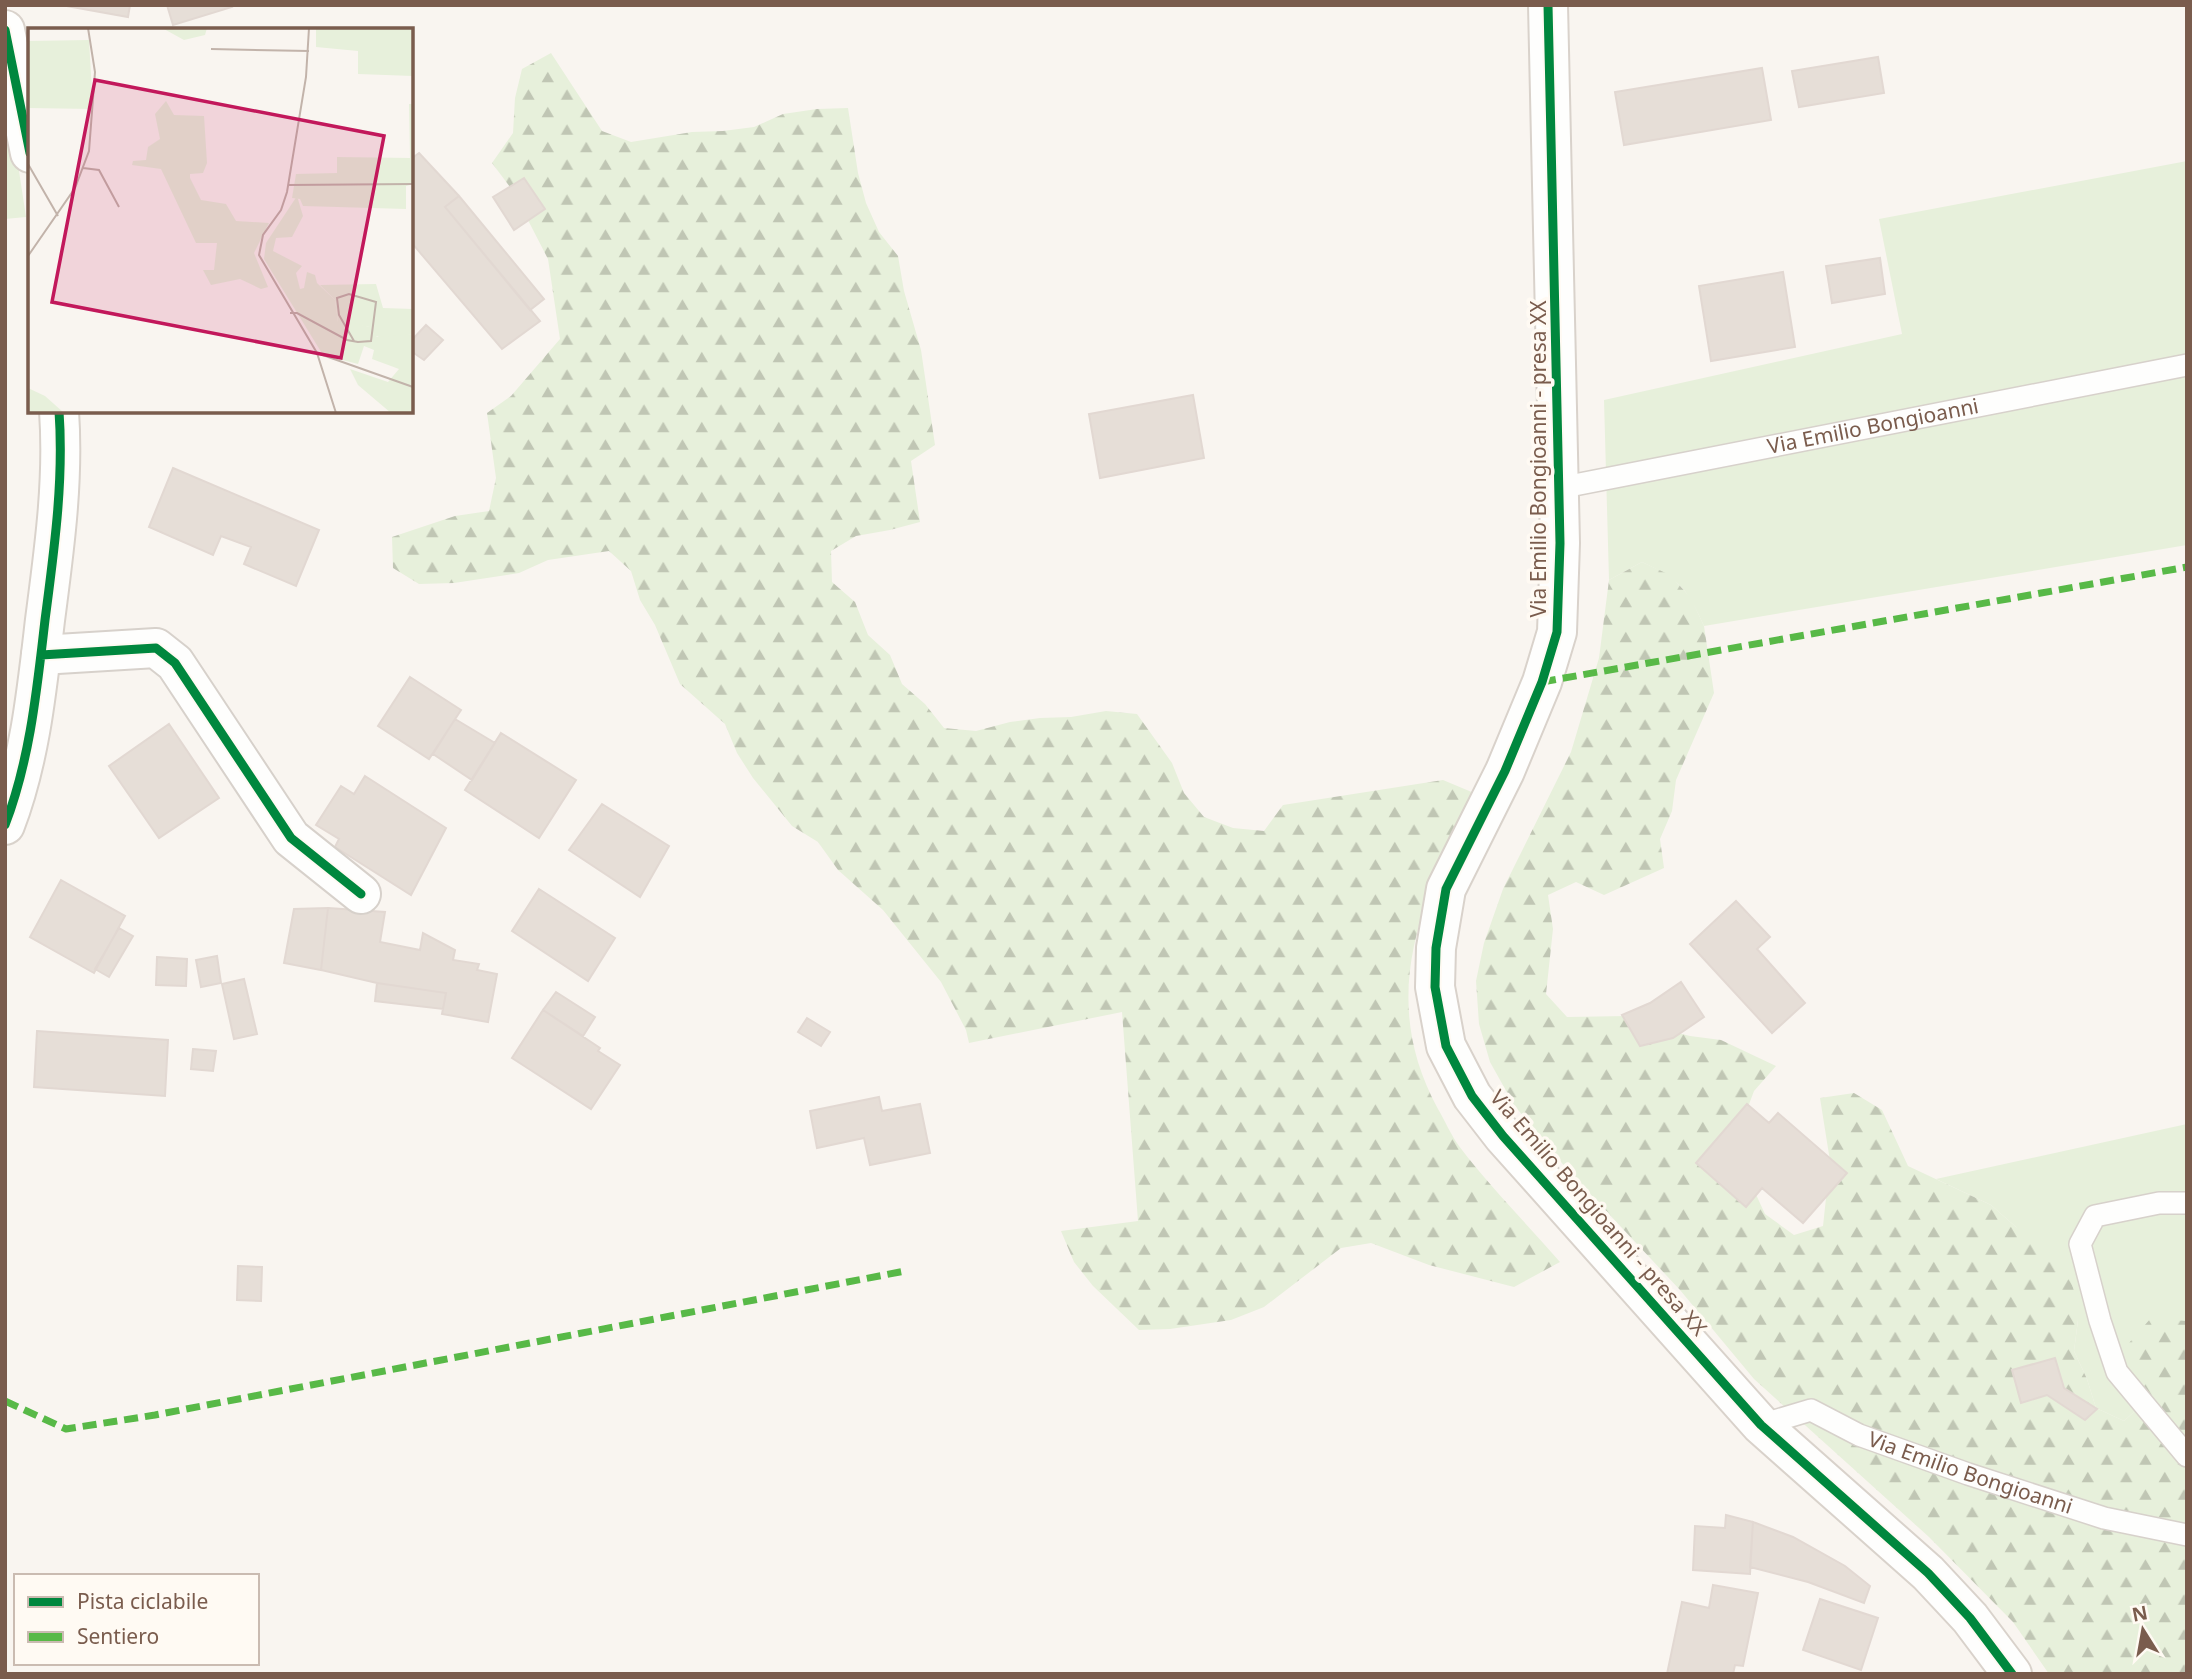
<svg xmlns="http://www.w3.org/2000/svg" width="2192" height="1679" viewBox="0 0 2192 1679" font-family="'Noto Sans',sans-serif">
	<defs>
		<pattern id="forest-firs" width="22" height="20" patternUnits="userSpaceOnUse" patternTransform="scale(1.75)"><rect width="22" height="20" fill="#e7f0db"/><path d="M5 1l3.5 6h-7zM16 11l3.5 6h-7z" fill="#c0c6b4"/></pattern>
	</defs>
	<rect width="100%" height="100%" fill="#f9f5f0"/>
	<path fill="#e7f0db" d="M 5,79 L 26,217 L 5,219 Z
		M 2187,161 L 2187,545 L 1704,626 C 1687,588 1680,580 1642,562 L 1609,580 L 1604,400 L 1902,334 L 1879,219 Z
		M 2187,1124 L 2187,1322 L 2147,1400 L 2124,1421 L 2096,1408 L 2087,1379 L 2074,1351 L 2078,1320 L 2016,1227 L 1991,1205 L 1936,1179 Z"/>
	<path fill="url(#forest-firs)" d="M 551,53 L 602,131 L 631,142 L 692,132 L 723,131 L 754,127 L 783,114 L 817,109 L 848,108 L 858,173 L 866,203 L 879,232 L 898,256 L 904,291 L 921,350 L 935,445 L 911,461 L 920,522 L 890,530 L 856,536 L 831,551 L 832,582 L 855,602 L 868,635 L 890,655 L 902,684 L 925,704 L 944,728 L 976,731 L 1010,722 L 1040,718 L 1071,717 L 1106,711 L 1137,714 L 1172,763 L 1184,793 L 1204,817 L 1233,828 L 1264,831 L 1283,805 L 1443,780 L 1474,793 C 1423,899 1376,995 1438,1109 C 1445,1121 1451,1135 1459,1146 C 1490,1187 1527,1224 1560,1262 L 1514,1287 L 1429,1265 L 1371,1243 L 1341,1248 L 1264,1307 L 1231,1320 L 1170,1329 L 1139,1330 L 1093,1286 L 1074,1262 L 1061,1231 L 1138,1221 L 1122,1012 L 969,1043 L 966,1030 L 941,982 L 883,910 L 838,870 L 818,842 L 792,826 L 753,778 L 737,753 L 725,724 L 680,684 L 655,625 L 640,600 L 631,571 L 609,551 L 548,560 L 519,573 L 454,583 L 419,584 L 393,568 L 392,537 L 455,516 L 489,511 L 496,478 L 487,413 L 511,396 L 560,339 L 548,259 L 513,191 L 492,163 L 513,133 L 515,98 L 522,69 Z
		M 1642,562 L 1670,575 L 1691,598 L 1704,626 L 1714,693 L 1676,780 L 1672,811 L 1660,839 L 1664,868 L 1604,895 L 1576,882 L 1548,895 L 1553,929 L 1546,994 L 1567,1017 L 1627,1016 L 1659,1028 L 1690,1036 L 1721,1040 L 1776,1066 L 1754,1091 L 1742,1123 L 1752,1186 L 1765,1214 L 1794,1235 L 1823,1226 L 1830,1161 L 1820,1098 L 1854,1093 L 1882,1110 L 1908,1166 L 1991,1205 L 2016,1227 L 2065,1263 L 2074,1291 L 2078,1320 L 2074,1351 L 2087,1379 L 2096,1408 L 2124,1421 L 2146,1401 L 2133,1372 L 2129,1343 L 2151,1318 L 2186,1321 L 2187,1674 L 2049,1674 L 2013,1622 L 1929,1537 L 1754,1379 L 1680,1290 L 1566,1168 L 1514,1105 L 1490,1062 L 1479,1024 L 1476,981 L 1484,943 L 1503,889 L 1571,752 L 1599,658 L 1609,580 Z"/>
	<path fill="#e6ded7" stroke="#e2d8d2" stroke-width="2" d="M 61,5 L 130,5 L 128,17 Z
		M 167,5 L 231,5 L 232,7 L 173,25 Z
		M 1878,57 L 1884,93 L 1799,107 L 1792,71 Z
		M 1762,68 L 1771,120 L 1624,145 L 1615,92 Z
		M 419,153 L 459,196 L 445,207 L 540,321 L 502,349 L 411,242 L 411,159 Z
		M 524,178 L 545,209 L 514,230 L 493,197 Z
		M 459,196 L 544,299 L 530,310 L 445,207 Z
		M 1880,258 L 1885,294 L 1832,303 L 1826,266 Z
		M 1783,272 L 1795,347 L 1711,361 L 1699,286 Z
		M 426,325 L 443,340 L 424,360 L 411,351 L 411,341 Z
		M 1193,395 L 1204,458 L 1100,478 L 1089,414 Z
		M 173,468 L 319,530 L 296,586 L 244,564 L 251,547 L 221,536 L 213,555 L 149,527 Z
		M 410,677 L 461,710 L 429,759 L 378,726 Z
		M 455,719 L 495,743 L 472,780 L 433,754 Z
		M 169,724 L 219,798 L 159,838 L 109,766 Z
		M 501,733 L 576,780 L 539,838 L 465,790 Z
		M 365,776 L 446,828 L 411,895 L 335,847 L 339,839 L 316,825 L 341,786 L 354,794 Z
		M 602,804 L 669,846 L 640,897 L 569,850 Z
		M 61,880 L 125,916 L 94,973 L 30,937 Z
		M 539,889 L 615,938 L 588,981 L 512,931 Z
		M 1736,901 L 1770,937 L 1757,949 L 1805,1003 L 1772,1033 L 1690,944 Z
		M 328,908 L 385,912 L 380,942 L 420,950 L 423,933 L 455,950 L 453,960 L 479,964 L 477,970 L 497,974 L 488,1022 L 442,1014 L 446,993 L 377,983 L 321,970 Z
		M 328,908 L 321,970 L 284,963 L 294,909 Z
		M 119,928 L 133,936 L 109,977 L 95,969 Z
		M 217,956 L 221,983 L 201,987 L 196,960 Z
		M 157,957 L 187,959 L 186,986 L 156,985 Z
		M 244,979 L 257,1034 L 234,1039 L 222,984 Z
		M 1681,982 L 1704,1017 L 1673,1038 L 1640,1046 L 1622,1015 L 1650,1003 Z
		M 377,983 L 446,993 L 443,1009 L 375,1001 Z
		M 556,992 L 595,1017 L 583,1036 L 543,1010 Z
		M 543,1010 L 600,1048 L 598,1051 L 620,1065 L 591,1109 L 512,1058 Z
		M 807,1018 L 830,1032 L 821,1046 L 798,1032 Z
		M 37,1031 L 168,1040 L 165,1096 L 34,1087 Z
		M 193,1049 L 216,1051 L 213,1071 L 191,1069 Z
		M 879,1097 L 882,1111 L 920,1104 L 930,1153 L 870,1165 L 864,1138 L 817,1148 L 810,1111 Z
		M 1747,1104 L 1769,1123 L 1778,1113 L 1847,1173 L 1803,1223 L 1762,1188 L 1746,1207 L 1696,1163 Z
		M 238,1266 L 262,1267 L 261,1301 L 237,1300 Z
		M 2055,1358 L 2064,1388 L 2097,1409 L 2085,1420 L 2047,1395 L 2021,1403 L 2012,1370 Z
		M 1726,1515 L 1753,1522 L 1750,1574 L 1693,1570 L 1695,1526 L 1725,1528 Z
		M 1753,1522 L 1793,1537 L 1845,1566 L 1870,1586 L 1864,1603 L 1808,1582 L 1750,1567 Z
		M 1713,1585 L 1758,1593 L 1743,1666 L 1735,1665 L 1733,1674 L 1667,1674 L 1682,1602 L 1709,1608 Z
		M 1820,1599 L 1878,1618 L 1861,1670 L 1803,1650 Z"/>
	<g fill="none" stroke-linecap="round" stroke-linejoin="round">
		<g stroke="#d7d1cb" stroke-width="24">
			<g id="lane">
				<path id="s1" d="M 1559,488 L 2187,365"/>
				<path d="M 2187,1203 L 2159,1203 L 2095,1216 L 2080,1244 L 2100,1321 L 2117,1372 L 2187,1456"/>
				<path id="s2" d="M 1761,1425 L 1811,1410 L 1859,1435 L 1968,1474 L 2104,1518 L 2187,1535"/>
			</g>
		</g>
		<g stroke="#d7d1cb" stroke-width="42">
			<path id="street" d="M 41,655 L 156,648 L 175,663 L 291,838 L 361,894"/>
		</g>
		<g stroke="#d9d2cb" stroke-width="42">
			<path id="secondary" d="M 1548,5 L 1560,543 L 1557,632 L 1542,682 L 1505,771 L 1446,889 L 1436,948 L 1435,987 L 1446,1046 L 1472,1096 L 1503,1136 L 1761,1425 L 1928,1573 L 1970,1618 L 2012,1674
				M 5,30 L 30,153
				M 5,825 C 30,760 37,689 45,620 C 54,551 64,481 59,411"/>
		</g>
		<use href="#lane" stroke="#fefefd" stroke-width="21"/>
		<use href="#street" stroke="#fefefd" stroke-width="38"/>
		<use href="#secondary" stroke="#fefefd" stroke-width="38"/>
		<path stroke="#58b947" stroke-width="7" stroke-dasharray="14 7" stroke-linecap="butt" d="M 1542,682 L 2187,567
			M 5,1401 L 66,1429 L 155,1415 L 905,1271"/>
		<g stroke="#fffaf3" stroke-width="13">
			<path id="cycleway" d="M 1548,5 L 1560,543 L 1557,632 L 1542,682 L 1505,771 L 1446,889 L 1436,948 L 1435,987 L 1446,1046 L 1472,1096 L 1503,1136 L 1761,1425 L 1928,1573 L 1970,1618 L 2012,1674
				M 5,30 L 30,153
				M 41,655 L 156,648 L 175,663 L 291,838 L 361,894
				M 5,825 C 30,760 37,689 45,620 C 54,551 64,481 59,411"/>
		</g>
		<use href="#cycleway" stroke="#00873e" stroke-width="9"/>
	</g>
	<g text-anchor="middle" stroke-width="7" stroke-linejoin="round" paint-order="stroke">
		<g font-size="21" fill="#7a5c4d" stroke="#fffaf3">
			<text dy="7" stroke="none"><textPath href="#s1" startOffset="320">Via Emilio Bongioanni</textPath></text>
			<text transform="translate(1539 459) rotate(-90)" y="7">Via Emilio Bongioanni - presa XX</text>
			<text transform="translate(1598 1213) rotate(49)" y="7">Via Emilio Bongioanni - presa XX</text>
			<text dy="7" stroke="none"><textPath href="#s2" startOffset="224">Via Emilio Bongioanni</textPath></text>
		</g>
	</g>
	<g transform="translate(28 28)">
		<rect width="385" height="385" fill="#f9f5f0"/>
		<path d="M 288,0 L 385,0 L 385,48 L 330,46 L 330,23 L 288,19 ZM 61,12 L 65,81 L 0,80 L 0,13 ZM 381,76 L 385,76 L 385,156 L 378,158 L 378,181 L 275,178 L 272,171 L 264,170 L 268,146 L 309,145 L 309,129 L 382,130 ZM 348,256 L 355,280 L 385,281 L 385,306 L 357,311 L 345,307 L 342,299 L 310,294 L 307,272 L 292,257 Z" fill="#e7f0db"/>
		<path d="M 179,0 L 177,7 L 156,12 L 136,1 ZM 138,73 L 146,87 L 176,88 L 179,135 L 175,145 L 162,146 L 162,150 L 173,172 L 198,176 L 208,193 L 241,195 L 226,225 L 240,259 L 233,261 L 212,251 L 183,257 L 175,242 L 186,242 L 189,215 L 168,215 L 133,141 L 104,137 L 105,133 L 118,132 L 120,119 L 132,111 L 127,86 ZM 269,168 L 275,188 L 264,209 L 248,210 L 245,223 L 274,238 L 268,245 L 272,261 L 276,260 L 279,244 L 287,247 L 289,255 L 307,272 L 310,294 L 317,281 L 326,295 L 342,299 L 349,309 L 385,306 L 385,385 L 363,385 L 330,357 L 322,341 L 360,354 L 371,341 L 344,331 L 346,322 L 336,318 L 330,336 L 295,327 L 236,231 L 238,215 ZM 0,360 L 17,368 L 35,384 L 0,385 Z" fill="#e7f0db"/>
		<path fill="none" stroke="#c2b3aa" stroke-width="2" d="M 281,0 L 278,49 L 259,164 L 253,182 L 235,207 L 231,227 L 289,325 L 308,385M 183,21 L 281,23M 0,136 L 30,188M 55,140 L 71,142 L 91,179M 260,157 L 385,156M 0,228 L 47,160 L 61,123 L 67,44 L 60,0M 262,285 L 269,285 L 319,312 L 330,314 L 343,313 L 348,274 L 321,266 L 309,270 L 311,287 L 326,313M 289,325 L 385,359"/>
		<path fill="#c2185b" fill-opacity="0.15" stroke="#c2185b" stroke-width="3.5" d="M 67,52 L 356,108 L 313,330 L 24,274 Z"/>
		<rect width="385" height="385" fill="none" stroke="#7a5c4d" stroke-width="3.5"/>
	</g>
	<rect width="2192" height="1679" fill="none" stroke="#7a5c4d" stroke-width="14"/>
	<rect x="14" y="1574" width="245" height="91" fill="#fffaf3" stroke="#cabbb1" stroke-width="2"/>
	<rect x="28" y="1597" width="35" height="10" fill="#00873e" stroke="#cabbb1" stroke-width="2"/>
	<text x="77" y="1609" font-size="21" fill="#7a5c4d">Pista ciclabile</text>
	<rect x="28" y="1632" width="35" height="10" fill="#58b947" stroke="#cabbb1" stroke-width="2"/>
	<text x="77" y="1644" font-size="21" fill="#7a5c4d">Sentiero</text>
	<g transform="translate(2143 1630) rotate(349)" stroke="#fffaf3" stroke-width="5" paint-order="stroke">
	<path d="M0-5L12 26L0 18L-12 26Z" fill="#7a5c4d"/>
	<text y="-10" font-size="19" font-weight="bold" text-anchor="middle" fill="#7a5c4d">N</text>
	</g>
</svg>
